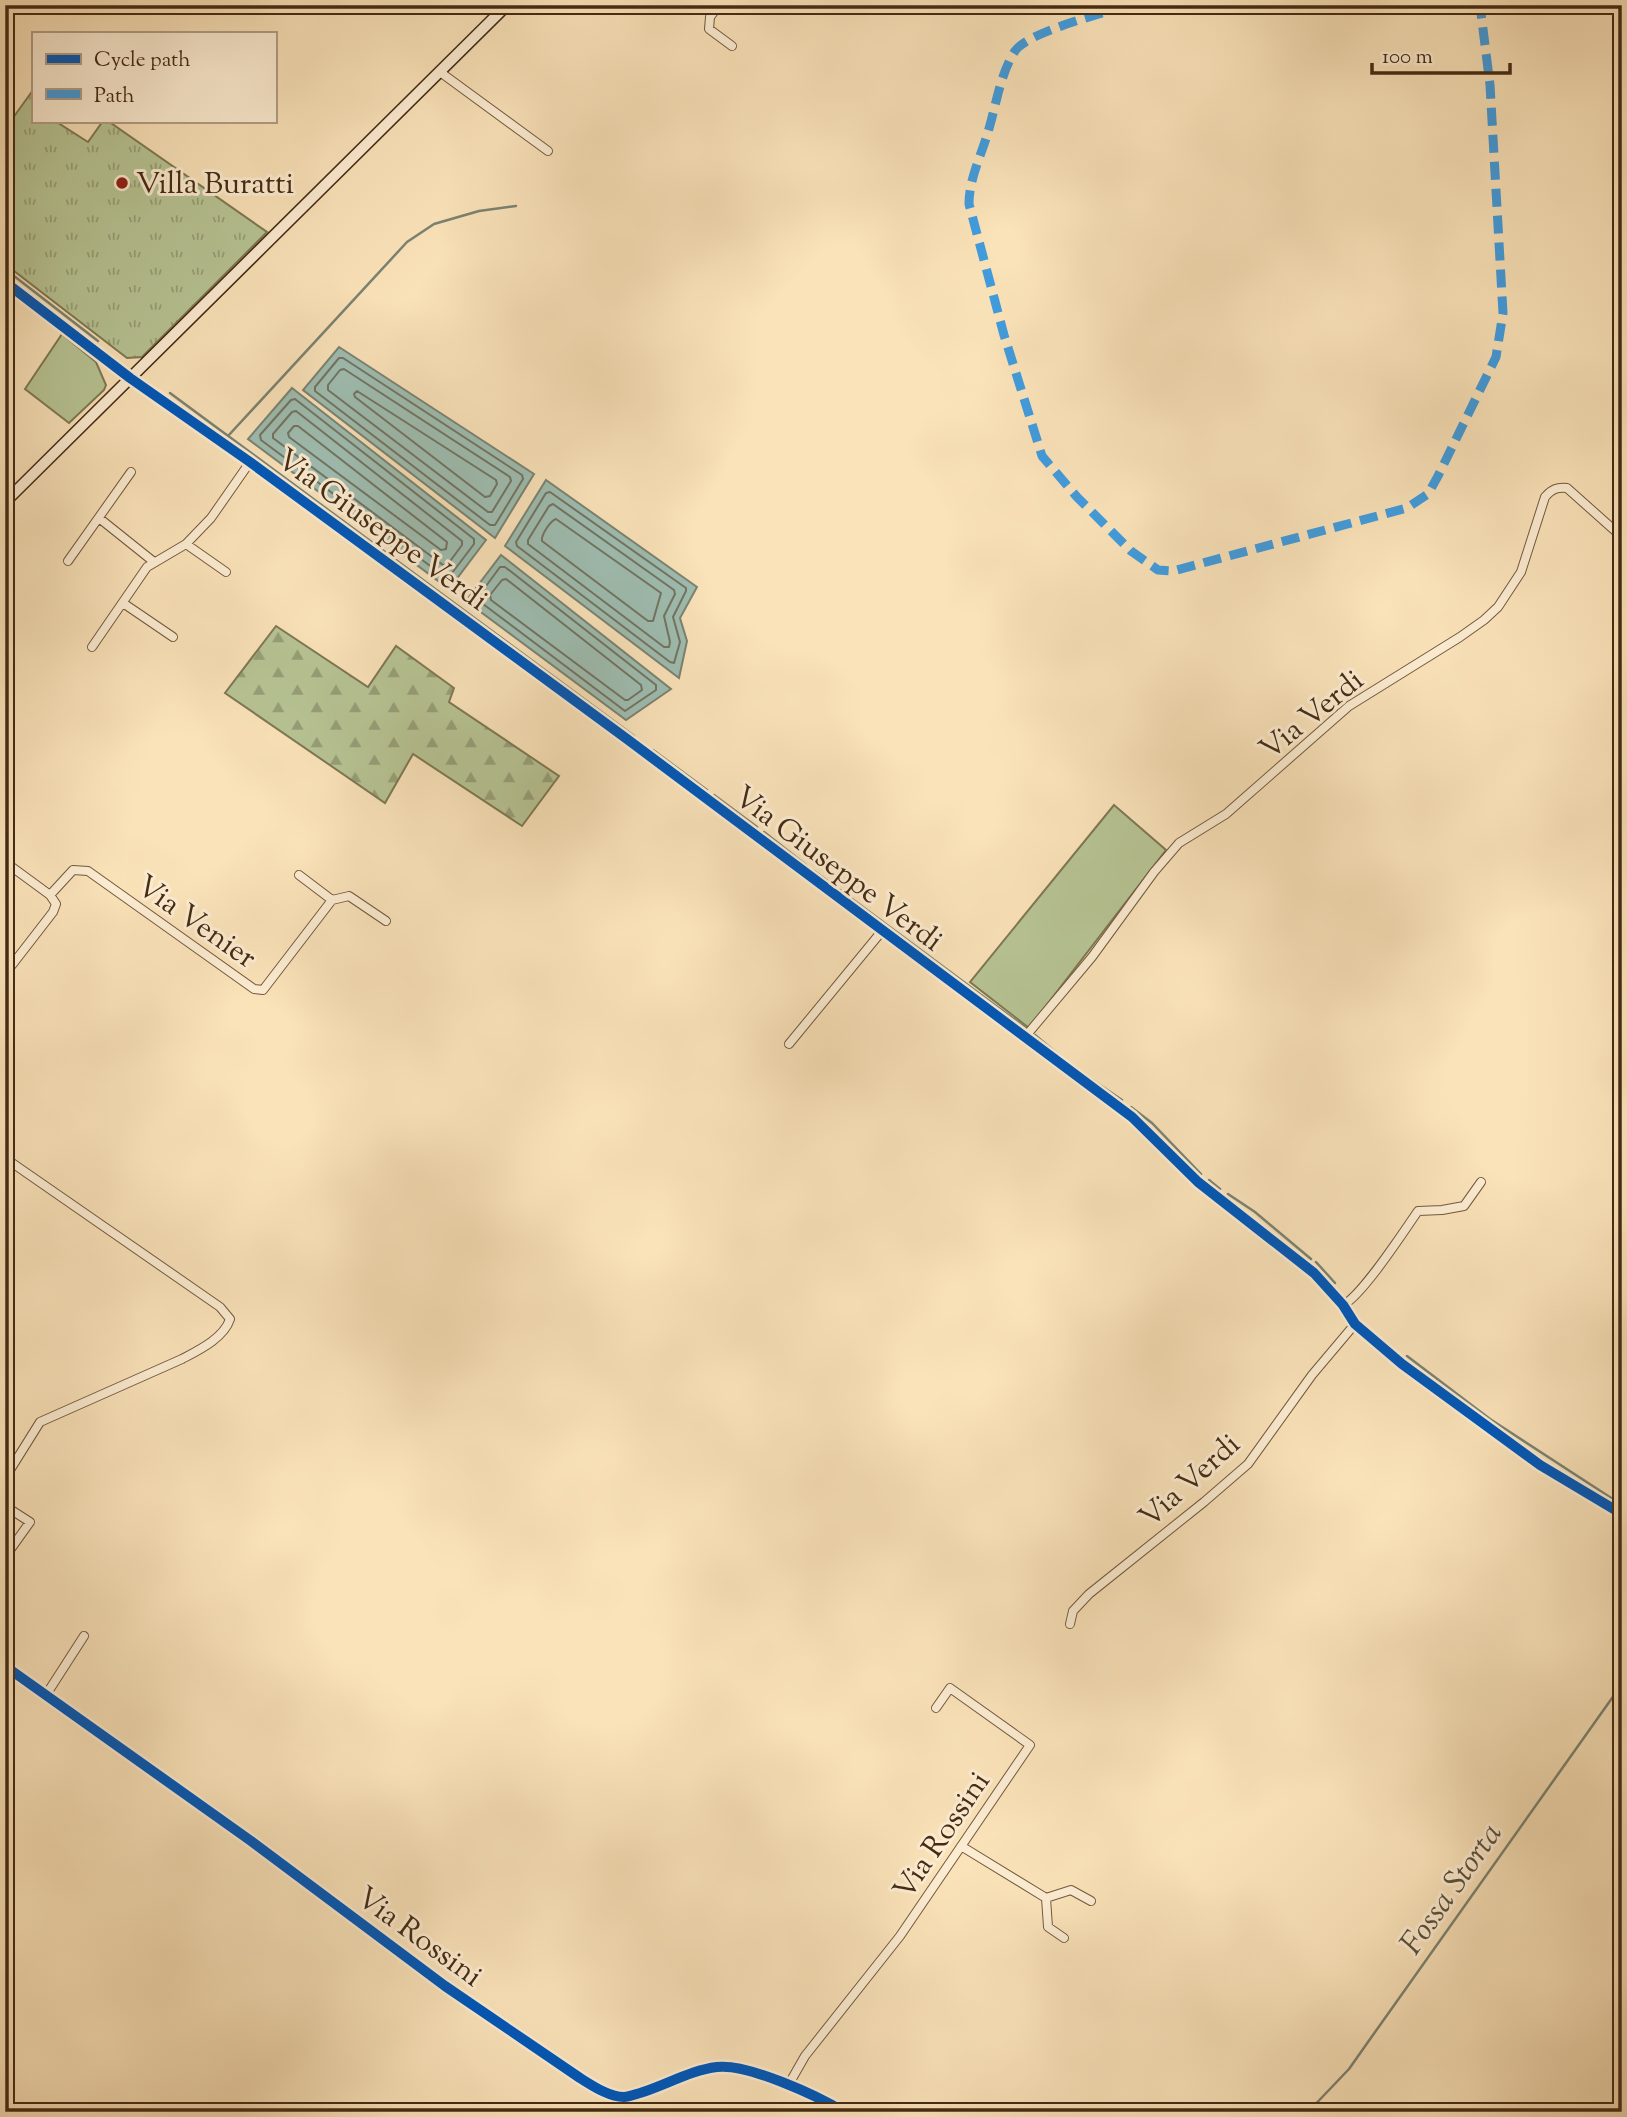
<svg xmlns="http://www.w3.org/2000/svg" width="1627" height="2117" viewBox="0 0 1627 2117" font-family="'Sorts Mill Goudy',serif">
	<defs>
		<pattern id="forest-firs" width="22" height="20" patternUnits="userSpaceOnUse" patternTransform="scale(1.75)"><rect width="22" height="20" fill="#b7c494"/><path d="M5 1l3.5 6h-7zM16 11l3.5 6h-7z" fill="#969f78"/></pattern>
		<pattern id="park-tufts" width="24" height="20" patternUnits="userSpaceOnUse" patternTransform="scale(1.75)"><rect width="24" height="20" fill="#b7c494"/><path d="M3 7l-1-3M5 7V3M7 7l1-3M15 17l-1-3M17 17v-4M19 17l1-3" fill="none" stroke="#969f78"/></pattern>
	</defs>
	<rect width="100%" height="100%" fill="#fae2b9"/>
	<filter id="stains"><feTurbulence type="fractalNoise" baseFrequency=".00286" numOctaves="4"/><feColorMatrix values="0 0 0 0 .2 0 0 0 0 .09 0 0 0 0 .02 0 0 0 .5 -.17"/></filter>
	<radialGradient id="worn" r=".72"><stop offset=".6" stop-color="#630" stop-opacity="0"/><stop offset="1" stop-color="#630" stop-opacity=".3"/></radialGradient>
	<path fill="#b7c494" stroke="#7e7854" stroke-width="2" d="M 62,334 L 96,362 L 106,385 L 104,390 L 69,423 L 25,389 Z
		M 1114,805 L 1166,850 L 1029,1028 L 970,982 Z"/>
	<path fill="url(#forest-firs)" stroke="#7e7854" stroke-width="2" d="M 276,626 L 368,687 L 396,646 L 454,688 L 449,702 L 559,776 L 522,826 L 413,754 L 385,803 L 225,693 Z"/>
	<path fill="url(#park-tufts)" stroke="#7e7854" stroke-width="2" d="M 33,90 L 33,121 L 55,121 L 88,142 L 103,121 L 108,121 L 267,232 L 142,357 L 127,358 L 5,264 L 5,129 Z"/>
	<path fill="#9ebdb1" stroke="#7a8372" stroke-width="2" d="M 339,347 L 534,474 L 495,538 L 303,390 Z
		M 292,388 L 486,540 L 449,589 L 248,439 Z
		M 546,480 L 697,587 L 680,618 L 687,641 L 679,678 L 505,546 Z
		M 501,555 L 671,689 L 626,720 L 466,601 Z"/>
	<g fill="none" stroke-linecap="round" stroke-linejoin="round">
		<path stroke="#717462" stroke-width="2" d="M 339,358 L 343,358 L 522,475 L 523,479 L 495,525 L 490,525 L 315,391 L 315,387 Z
			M 344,369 L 510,477 L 511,481 L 492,512 L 488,512 L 328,390 L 328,385 L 340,370 Z
			M 357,391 L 496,480 L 497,484 L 490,496 L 485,497 L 355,397 L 354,394 Z
			M 295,399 L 474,539 L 474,544 L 449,577 L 445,577 L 261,440 L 260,435 L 291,400 Z
			M 296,411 L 462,541 L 462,545 L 448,564 L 443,565 L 273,438 L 273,434 L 292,412 Z
			M 294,426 L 298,426 L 447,542 L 446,549 L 441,550 L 289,437 L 288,433 Z
			M 550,492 L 686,588 L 686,591 L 673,617 L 680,642 L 674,663 L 670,662 L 517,546 L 516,542 L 546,493 Z
			M 553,504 L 674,590 L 675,594 L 664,616 L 670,642 L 669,647 L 664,647 L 528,544 L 528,540 L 549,506 Z
			M 556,519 L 661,593 L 653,621 L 648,621 L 542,541 C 541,535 550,521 556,519 Z
			M 500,567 L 505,567 L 656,685 L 656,690 L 625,711 L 479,601 L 478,597 Z
			M 506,579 L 641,685 L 642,690 L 628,700 L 625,700 L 491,600 L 490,595 L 502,580 Z"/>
		<path stroke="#7a8372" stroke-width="2.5" d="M 5,269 L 98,341
			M 170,393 L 634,736
			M 228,436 L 407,242 L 434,224 L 479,211 L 516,206
			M 653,750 L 707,790
			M 714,795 L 757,827
			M 764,832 L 806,865
			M 814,871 L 829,882
			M 840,890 L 1027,1029
			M 1035,1035 L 1072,1066 L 1122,1100
			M 1131,1107 L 1152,1123 L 1201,1174
			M 1209,1180 L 1220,1189
			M 1228,1194 L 1255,1212 L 1311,1259
			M 1316,1262 L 1335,1283
			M 1407,1356 L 1490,1419 L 1622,1505
			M 1308,2112 L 1349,2069 L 1368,2042 L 1622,1684"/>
		<g stroke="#72593c" stroke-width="10">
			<path id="minor" d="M 719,5 L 710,17 L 709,29 L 732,46
				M 440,72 L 548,151
				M 5,282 L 130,378 L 250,462 L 627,739 L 1132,1117 L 1198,1182 L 1314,1273 L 1343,1305 L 1355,1324 L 1402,1364 L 1540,1465 L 1622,1514
				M 99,518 L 154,562
				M 186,544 L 226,572
				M 68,561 L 131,472
				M 123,603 L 173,637
				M 92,647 L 147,567 L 186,544 L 211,518 L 250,462
				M 5,862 L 50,895 L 56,904 L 53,912 L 5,974
				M 299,875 L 332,900
				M 50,895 L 73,870 L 88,871 L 254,989 L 263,990 L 332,900 L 349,896 L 386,921
				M 1025,1037 L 1092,957 L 1154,872 L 1179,843 L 1226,814 L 1349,706 L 1460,637 L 1484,620 L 1498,607 L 1521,572 L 1545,497 C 1552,489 1557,487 1567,488 L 1622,537
				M 789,1044 L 882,931
				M 5,1158 L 220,1307 L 230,1319 C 224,1338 199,1350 182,1359 L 40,1422 L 5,1478
				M 1343,1305 C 1362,1296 1404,1231 1418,1211 L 1442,1210 L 1464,1206 L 1481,1182
				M 5,1506 L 30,1522 L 5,1557
				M 1070,1624 L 1073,1611 L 1089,1594 L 1204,1502 L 1248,1464 L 1312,1375 L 1355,1324
				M 5,1666 L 251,1841 L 445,1986 L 580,2078 C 593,2086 609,2097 624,2097 C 629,2097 636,2094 640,2093 C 666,2085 691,2070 717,2067 C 747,2063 818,2096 844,2112
				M 46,1695 L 84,1636
				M 961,1846 L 1046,1898 L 1071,1890 L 1091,1901
				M 1046,1898 L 1048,1927 L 1064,1938
				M 789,2084 L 805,2056 L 900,1936 L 1030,1745 L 950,1688 L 936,1708
				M 621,2112 L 624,2097"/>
		</g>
		<g stroke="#442b13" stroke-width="13">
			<path id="secondary" d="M 5,502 L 507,5"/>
		</g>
		<use href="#minor" stroke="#fcecd2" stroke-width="8"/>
		<use href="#secondary" stroke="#fcecd2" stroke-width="10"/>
		<path stroke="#409cde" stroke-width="9" stroke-dasharray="18 9" stroke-linecap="butt" d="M 1128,5 C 1104,13 1028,32 1015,51 C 1000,74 996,106 988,132 C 981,156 969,179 969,204 L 1004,335 L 1042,456 L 1077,497 L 1131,551 L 1158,570 L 1173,571 L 1407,508 L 1428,494 L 1438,476 L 1496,357 L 1503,313 L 1490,85 L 1480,5"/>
		<g stroke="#fcecd2" stroke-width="15">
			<path id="cycleway" d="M 5,282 L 130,378 L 250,462 L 627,739 L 1132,1117 L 1198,1182 L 1314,1273 L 1343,1305 L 1355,1324 L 1402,1364 L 1540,1465 L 1622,1514
				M 5,1666 L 251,1841 L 445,1986 L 580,2078 C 593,2086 609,2097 624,2097 C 629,2097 636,2094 640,2093 C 666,2085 691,2070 717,2067 C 747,2063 818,2096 844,2112"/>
		</g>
		<use href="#cycleway" stroke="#0057b8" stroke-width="10"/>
	</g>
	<circle fill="#8f2418" stroke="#fcecd2" stroke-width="2.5" cx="122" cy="183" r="7"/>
	<g text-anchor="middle" stroke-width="6" stroke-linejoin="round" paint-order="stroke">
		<g font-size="30" fill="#442b13" stroke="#fcecd2" text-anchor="start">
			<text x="136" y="193">Villa Buratti</text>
		</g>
		<g font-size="30" fill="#442b13" stroke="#fcecd2">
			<text transform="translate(383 529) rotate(36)" y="10">Via Giuseppe Verdi</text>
			<text transform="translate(1311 714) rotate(-39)" y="10">Via Verdi</text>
			<text transform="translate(839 868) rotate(37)" y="10">Via Giuseppe Verdi</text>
			<text transform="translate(197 921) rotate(35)" y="10">Via Venier</text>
			<text transform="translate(1189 1480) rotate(-42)" y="10">Via Verdi</text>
			<text transform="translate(941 1835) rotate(-56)" y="10">Via Rossini</text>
			<text transform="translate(420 1936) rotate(36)" y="10">Via Rossini</text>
		</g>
		<g font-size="32" font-style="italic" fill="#5a503a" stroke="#fcecd2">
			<text transform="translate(1450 1888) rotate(-55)" y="11">Fossa Storta</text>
		</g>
	</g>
	<rect width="1627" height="2117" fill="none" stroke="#fae2b9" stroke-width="28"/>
	<rect x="7" y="7" width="1613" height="2103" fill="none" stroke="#442b13" stroke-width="3.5"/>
	<rect x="14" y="14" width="1599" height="2089" fill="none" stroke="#442b13" stroke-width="2"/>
	<rect x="32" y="32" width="245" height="91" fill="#fcecd2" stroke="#b29f86" stroke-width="2"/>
	<rect x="46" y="54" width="35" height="10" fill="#0057b8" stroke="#b29f86" stroke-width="2"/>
	<text x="94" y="66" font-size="21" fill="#442b13">Cycle path</text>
	<rect x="46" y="89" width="35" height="10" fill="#409cde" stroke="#b29f86" stroke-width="2"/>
	<text x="94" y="102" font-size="21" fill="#442b13">Path</text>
	<path d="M1372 63v10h138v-10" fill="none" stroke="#442b13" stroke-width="3.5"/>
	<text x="1382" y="63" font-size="21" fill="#442b13" stroke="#fcecd2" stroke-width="5" paint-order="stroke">100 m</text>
	<rect width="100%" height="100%" filter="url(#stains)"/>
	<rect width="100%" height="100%" fill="url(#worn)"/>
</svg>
